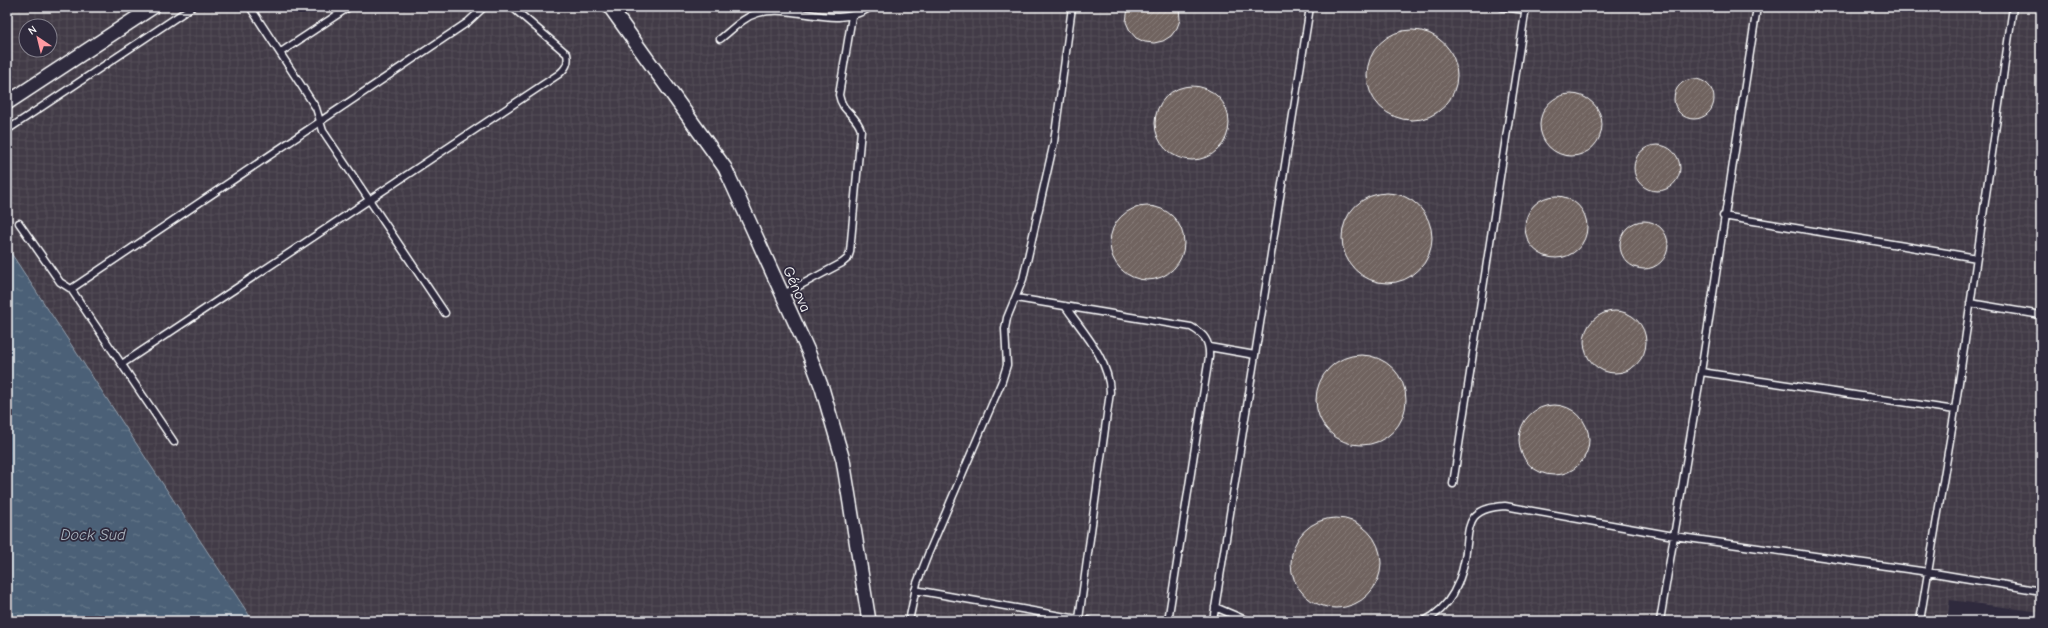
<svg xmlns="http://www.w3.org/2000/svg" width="2048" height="628" viewBox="0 0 2048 628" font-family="'Comic Neue',sans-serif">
	<defs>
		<pattern id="industrial-grid" width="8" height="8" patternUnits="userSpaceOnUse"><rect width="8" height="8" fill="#423b47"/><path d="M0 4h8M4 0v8" fill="none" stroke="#554f59"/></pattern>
		<pattern id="water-ripples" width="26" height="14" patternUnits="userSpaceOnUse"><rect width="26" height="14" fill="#4c6177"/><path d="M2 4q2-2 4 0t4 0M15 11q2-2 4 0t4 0" fill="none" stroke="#67798b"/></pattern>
		<pattern id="building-hatch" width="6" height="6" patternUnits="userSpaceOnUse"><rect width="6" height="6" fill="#70635f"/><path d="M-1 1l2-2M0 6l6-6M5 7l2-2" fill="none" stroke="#857a77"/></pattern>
	</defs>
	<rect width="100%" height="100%" fill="#2f2a3d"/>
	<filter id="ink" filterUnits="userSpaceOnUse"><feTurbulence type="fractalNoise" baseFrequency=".025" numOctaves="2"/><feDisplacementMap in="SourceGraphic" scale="8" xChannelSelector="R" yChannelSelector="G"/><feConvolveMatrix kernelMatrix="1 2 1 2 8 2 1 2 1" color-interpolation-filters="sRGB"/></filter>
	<g filter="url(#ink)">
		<path fill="url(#industrial-grid)" fill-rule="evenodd" d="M 7,7 L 2041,7 L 2041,612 L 1950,600 L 1947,621 L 253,621 L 7,247 ZM 26,26 L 50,26 L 50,50 L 26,50 Z"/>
		<path fill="url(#water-ripples)" stroke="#94a0ad" d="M 7,247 L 253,621 L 7,621 Z"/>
		<path fill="url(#building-hatch)" stroke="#fff" d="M 1128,7 L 1179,7 L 1180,20 L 1177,28 L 1171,36 L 1163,41 L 1154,43 L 1145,42 L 1136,38 L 1130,31 L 1126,22 Z
			M1367 75a45 45 0 1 1 90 0a45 45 0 1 1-90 0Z
			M1674 99a20 20 0 1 1 40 0a20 20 0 1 1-40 0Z
			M1155 123a37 37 0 1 1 74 0a37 37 0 1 1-74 0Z
			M1540 125a31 31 0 1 1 62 0a31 31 0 1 1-62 0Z
			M1634 168a23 23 0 1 1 46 0a23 23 0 1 1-46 0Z
			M1342 238a45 45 0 1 1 90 0a45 45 0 1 1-90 0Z
			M1525 227a31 31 0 1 1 62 0a31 31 0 1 1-62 0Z
			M1110 243a37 37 0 1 1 74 0a37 37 0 1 1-74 0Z
			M1620 245a24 24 0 1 1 48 0a24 24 0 1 1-48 0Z
			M1584 342a31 31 0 1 1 62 0a31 31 0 1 1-62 0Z
			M1316 400a45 45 0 1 1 90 0a45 45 0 1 1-90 0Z
			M1519 440a35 35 0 1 1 70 0a35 35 0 1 1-70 0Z
			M1291 563a45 45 0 1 1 90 0a45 45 0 1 1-90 0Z"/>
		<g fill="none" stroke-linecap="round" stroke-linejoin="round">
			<g stroke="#fff" stroke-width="9">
				<path id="service" d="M 250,7 L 316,108 L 323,131 L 445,313
					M 1502,7 L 1525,10
					M 720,39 C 732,30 743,17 758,13 C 796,3 834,31 871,7
					M 281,52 L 349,7
					M 7,130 L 192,7
					M 1723,216 L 1977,258
					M 19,223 L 60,282 L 71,289 L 174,442
					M 71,289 L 468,22 L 484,7
					M 782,295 L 842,263 L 848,258 L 850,252 L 861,130 C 856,114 842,112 839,95 L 852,16
					M 1016,298 L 1191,327 C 1204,334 1210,341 1209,357 L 1168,621
					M 1970,303 L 2041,315
					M 1065,306 C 1083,332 1109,359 1110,392 L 1079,619
					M 1209,347 L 1255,355
					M 122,364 L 559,74 C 566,68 569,63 567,54 L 512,7
					M 1701,372 L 1955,410
					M 1453,484 L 1526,7
					M 915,590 L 1089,621
					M 1215,607 L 1248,621
					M 909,621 L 917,583 L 929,552 L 1002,381 L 1007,365 L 1005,329 L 1007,318 L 1023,279 L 1054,142 L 1072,7
					M 1213,621 L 1310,7
					M 1424,621 C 1454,607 1464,575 1467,544 C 1468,535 1468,525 1474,517 C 1482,508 1494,507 1505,506 L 1674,536 L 1928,572 L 2041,591
					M 1660,621 L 1701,372 L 1757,7
					M 1920,621 L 1955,410 L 2013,7"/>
			</g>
			<g stroke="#fff" stroke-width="16">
				<path id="minor" d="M 610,7 L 725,168 L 808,351 L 822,388 L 843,460 L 869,621
					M 7,103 L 153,7"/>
			</g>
			<use href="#service" stroke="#2f2a3d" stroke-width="6"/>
			<use href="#minor" stroke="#2f2a3d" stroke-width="13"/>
		</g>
	</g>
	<g text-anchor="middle" stroke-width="3.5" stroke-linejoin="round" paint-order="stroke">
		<g font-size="15" fill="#fff" stroke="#2f2a3d">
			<text transform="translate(797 289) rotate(66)" y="5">Génova</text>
		</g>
		<g font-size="16" font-style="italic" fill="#aeb8c2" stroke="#2f2a3d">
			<text x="93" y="540">Dock Sud</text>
		</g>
	</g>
	<rect width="2048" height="628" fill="none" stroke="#2f2a3d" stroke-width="24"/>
	<rect x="12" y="12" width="2024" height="604" fill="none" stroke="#fff" stroke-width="1.5" filter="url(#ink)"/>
	<g transform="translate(38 38) rotate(325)"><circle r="19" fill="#2f2a3d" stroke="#827f8b"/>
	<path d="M0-3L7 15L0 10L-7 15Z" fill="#ff9aa2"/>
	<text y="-6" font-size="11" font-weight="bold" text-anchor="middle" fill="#ffffff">N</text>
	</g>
</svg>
